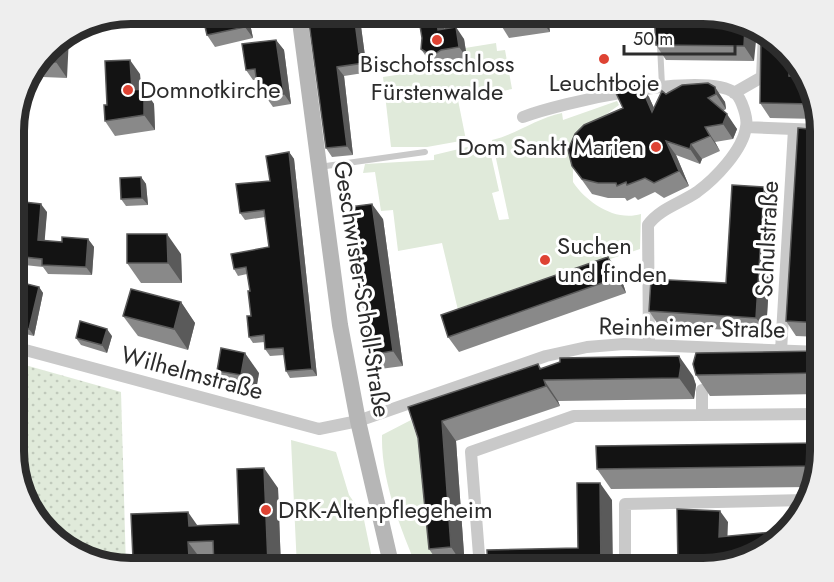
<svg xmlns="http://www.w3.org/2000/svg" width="834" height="582" viewBox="0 0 834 582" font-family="Jost,sans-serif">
	<defs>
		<pattern id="park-dots" width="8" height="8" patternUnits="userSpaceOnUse" patternTransform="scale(1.5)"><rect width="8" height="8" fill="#e0eada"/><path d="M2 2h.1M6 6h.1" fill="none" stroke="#c0c9bb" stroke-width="1.8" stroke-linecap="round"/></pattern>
	</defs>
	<rect width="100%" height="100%" fill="#fff"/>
	<path fill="#e0eada" d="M 496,43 L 497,51 L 505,50 L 512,89 L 458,100 L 466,140 L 427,147 L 391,147 L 383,77 L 449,67 L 449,62 L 467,59 L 465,48 Z
		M 617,101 L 619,105 C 586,130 572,137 573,182 C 586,202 615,222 641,214 L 640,249 L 458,310 L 442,243 L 398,251 L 393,210 L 381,211 L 375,172 L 363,173 L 365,164 L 434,160 L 434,155 L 488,142 L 499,191 L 492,193 L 499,220 L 509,219 L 492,140 C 517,134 537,118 562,113 L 563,120 Z
		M 411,420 L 422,452 L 434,568 L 417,568 C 400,527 381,480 382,435 Z
		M 291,440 L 336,452 L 349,495 L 363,515 L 374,568 L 297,568 Z"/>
	<path fill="url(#park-dots)" d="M 25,365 L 121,392 L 126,568 L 60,544 L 29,510 L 14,466 L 14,399 Z"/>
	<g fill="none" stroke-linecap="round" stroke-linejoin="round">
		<path stroke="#c9c9c9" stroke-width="6" d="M 660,45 L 662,86
			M 319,167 L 425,152"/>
		<path stroke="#c9c9c9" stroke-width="12" d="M 734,93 L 762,77 L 764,34
			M 523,117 C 559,103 704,70 735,93 C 742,99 748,119 746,127 C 743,150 715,179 697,192 C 681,203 659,209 648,225 L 649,344
			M 746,127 L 820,130
			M 14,347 L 319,429 L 358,421 L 546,356 L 587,347 L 624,344 L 820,352
			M 781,351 L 794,129
			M 702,390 L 702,414
			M 480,568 L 471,452 L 574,416 L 820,414
			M 625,568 L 625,504 L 805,500"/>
		<path stroke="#b6b6b6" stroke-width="16" d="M 299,14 L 340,325 L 358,421 L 392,568"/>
	</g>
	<path fill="#898989" d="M 202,14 L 248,14 L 253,38 L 215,47 L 207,35 Z
		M 258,14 L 275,14 L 259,15 Z
		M 322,14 L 356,14 L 360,19 L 365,56 L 368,61 L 370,72 L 344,76 L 353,155 L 332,157 L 326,148 Z
		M 418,14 L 442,14 L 444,29 L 464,39 L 467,58 L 449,61 L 440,67 L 429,61 L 421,49 L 422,38 Z
		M 497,14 L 578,14 L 578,15 L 548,19 L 550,32 L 509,38 L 499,22 Z
		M 745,27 L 754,61 L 666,60 L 656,45 Z
		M 774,38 L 801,68 L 800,76 L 806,77 L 819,119 L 770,118 L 760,103 Z
		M 276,40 L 284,50 L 291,104 L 273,107 L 266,97 L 266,95 L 264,95 L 257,85 L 257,80 L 253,80 L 246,70 Z
		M 54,42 L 67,78 L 43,77 L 38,71 Z
		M 140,74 L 141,89 L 144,89 L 154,104 L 155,130 L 115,136 L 105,121 L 107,105 Z
		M 639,82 L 649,97 L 654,108 L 666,94 L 708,83 L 725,102 L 726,109 L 723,111 L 737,129 L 733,139 L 715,142 L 720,151 L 702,159 L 700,164 L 676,155 L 689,186 L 664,198 L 655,192 L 638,200 L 635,197 L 627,201 L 625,198 L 608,198 L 592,194 L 572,166 L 623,108 Z
		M 820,130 L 820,337 L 796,336 L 786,321 Z
		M 15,136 L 26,144 L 23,167 L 15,166 Z
		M 289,152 L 294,159 L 317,376 L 290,378 L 286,371 L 284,355 L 270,356 L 265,349 L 265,342 L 253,343 L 249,337 L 251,316 L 250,291 L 247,274 L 238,276 L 234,269 L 269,247 L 265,217 L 245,220 L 240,213 L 270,181 Z
		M 141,177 L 146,184 L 148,205 L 126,206 L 121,199 Z
		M 764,187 L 774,201 L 766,332 L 659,326 L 649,311 L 726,283 Z
		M 15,201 L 47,212 L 44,241 L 62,242 L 88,239 L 94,247 L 92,275 L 48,274 L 43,267 L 15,264 L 15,272 Z
		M 383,219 L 403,366 L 380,369 L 370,355 Z
		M 181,254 L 182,283 L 141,283 L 127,263 Z
		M 619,271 L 626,293 L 459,352 L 448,337 Z
		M 15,281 L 39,287 L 43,293 L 34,336 L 21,333 L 16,326 L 22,304 L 15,303 Z
		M 181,302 L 195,323 L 188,350 L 138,336 L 123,316 Z
		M 112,336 L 107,353 L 81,345 L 76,338 Z
		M 820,351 L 820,394 L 710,396 L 696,375 Z
		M 538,364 L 541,368 L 693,376 L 696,385 L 694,399 L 558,401 L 560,406 L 456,441 L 465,568 L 442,568 L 429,549 L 418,438 L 408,407 Z
		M 217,371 L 259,373 L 255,396 L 231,391 Z
		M 820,459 L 810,487 L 611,489 L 597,469 Z
		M 278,488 L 281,568 L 214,568 L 214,562 L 203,562 L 203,568 L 139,568 L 133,559 L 198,525 L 239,524 Z"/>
	<path fill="#5a5a5a" d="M 243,14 L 248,14 L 253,38 L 245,27 Z
		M 354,14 L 356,14 L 360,19 L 365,56 L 368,61 L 370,72 L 364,63 L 359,52 Z
		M 436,14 L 442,14 L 446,42 L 438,30 Z
		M 539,14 L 544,14 L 548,19 L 550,32 L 539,17 Z
		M 456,27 L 464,39 L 467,58 L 459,47 Z
		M 745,27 L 757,31 L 754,61 L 744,46 Z
		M 69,37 L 67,78 L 56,62 L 57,41 Z
		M 276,40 L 284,50 L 291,104 L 284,94 Z
		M 790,55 L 801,68 L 800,91 L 789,76 Z
		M 130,60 L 140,74 L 142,104 L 132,90 Z
		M 337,67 L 344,76 L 353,155 L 347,146 Z
		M 639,82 L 649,97 L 662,126 L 652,112 Z
		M 715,87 L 725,102 L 726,109 L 716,94 Z
		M 144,89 L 154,104 L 155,130 L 144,115 Z
		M 727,114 L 737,129 L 733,139 L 723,124 Z
		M 705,127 L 715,142 L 720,151 L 710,136 Z
		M 20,136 L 26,144 L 23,167 L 18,159 Z
		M 666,141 L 676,155 L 689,186 L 679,171 Z
		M 691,144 L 702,159 L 700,164 L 690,149 Z
		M 289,152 L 294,159 L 317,376 L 312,369 Z
		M 141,177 L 146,184 L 148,205 L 142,198 Z
		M 764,187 L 774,201 L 766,332 L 756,318 Z
		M 41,204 L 47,212 L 44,249 L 38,240 Z
		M 372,204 L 383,219 L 403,366 L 393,351 Z
		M 167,234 L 181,254 L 182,283 L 168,263 Z
		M 88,239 L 94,247 L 92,275 L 86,267 Z
		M 608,257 L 619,271 L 626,293 L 616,278 Z
		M 39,287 L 43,293 L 34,336 L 29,329 Z
		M 181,302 L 195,323 L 188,350 L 174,329 Z
		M 107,329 L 112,336 L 107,353 L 102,345 Z
		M 245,353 L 259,373 L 255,396 L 241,375 Z
		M 679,356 L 693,376 L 696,385 L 694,399 L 679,378 Z
		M 19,358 L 25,365 L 14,396 L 14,372 Z
		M 544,380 L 558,401 L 560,406 L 546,386 Z
		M 442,421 L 456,441 L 465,568 L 451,547 Z
		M 264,468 L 278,488 L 281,568 L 271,568 L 268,564 Z
		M 600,483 L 612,500 L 613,568 L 601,568 Z
		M 720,511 L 728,522 L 727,548 L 719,537 Z
		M 188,512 L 202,532 L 189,526 Z
		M 188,542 L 203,562 L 203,568 L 197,568 L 189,557 Z"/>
	<path fill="#131313" stroke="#5a5a5a" stroke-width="1.5" d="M 202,14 L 243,14 L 245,27 L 207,35 Z
		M 322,14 L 354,14 L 359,52 L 362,51 L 364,63 L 337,67 L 347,146 L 326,148 L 308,15 Z
		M 418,14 L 436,14 L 438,30 L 456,27 L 459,47 L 441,50 L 432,56 L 421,49 L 422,38 Z
		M 497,14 L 539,14 L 539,17 L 499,22 Z
		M 654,14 L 711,14 L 745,27 L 744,46 L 656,45 Z
		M 761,32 L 774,38 L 790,55 L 789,76 L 806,77 L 814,104 L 760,103 Z
		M 276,40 L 284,94 L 266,97 L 264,84 L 257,85 L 255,69 L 246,70 L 242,44 Z
		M 57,41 L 56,62 L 44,61 L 54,42 Z
		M 130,60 L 132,90 L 144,89 L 144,115 L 105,121 L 104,105 L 107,105 L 105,61 Z
		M 639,82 L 652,112 L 662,91 L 666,94 L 682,85 L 708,83 L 715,87 L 716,94 L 708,98 L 727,114 L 723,124 L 705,127 L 710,136 L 691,144 L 690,149 L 666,141 L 679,171 L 654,183 L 645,178 L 627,185 L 626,182 L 617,186 L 616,183 L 598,183 L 582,179 L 572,166 L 568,150 L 575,134 L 584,125 L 623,108 L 615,91 Z
		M 798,128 L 820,130 L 820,323 L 786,321 Z
		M 15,136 L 20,136 L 18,159 L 15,159 Z
		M 289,152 L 312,369 L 286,371 L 283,348 L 265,349 L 264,335 L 249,337 L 247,316 L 251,316 L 248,291 L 250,291 L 246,267 L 234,269 L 231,254 L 269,247 L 264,210 L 240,213 L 236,184 L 270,181 L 266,156 Z
		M 141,177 L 142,198 L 121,199 L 120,178 Z
		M 732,185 L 764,187 L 756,318 L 649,311 L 651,279 L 726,283 Z
		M 15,201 L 41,204 L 38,240 L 62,242 L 62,237 L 88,239 L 86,267 L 42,265 L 42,259 L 15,256 Z
		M 372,204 L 393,351 L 370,355 L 350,207 Z
		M 127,234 L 167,234 L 168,263 L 127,263 Z
		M 608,257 L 616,278 L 448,337 L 441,315 Z
		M 15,281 L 39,287 L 29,329 L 16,326 L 23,299 L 15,297 Z
		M 131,289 L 181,302 L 174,329 L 123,316 Z
		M 80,321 L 107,329 L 102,345 L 76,338 Z
		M 221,348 L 245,353 L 241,375 L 217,371 Z
		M 820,351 L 820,373 L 696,375 L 693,364 L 696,353 Z
		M 14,356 L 19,358 L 14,372 Z
		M 679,356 L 681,365 L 679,378 L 544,380 L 546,386 L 442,421 L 451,547 L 429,549 L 418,438 L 408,407 L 538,364 L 540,369 L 560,362 L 560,358 Z
		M 820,443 L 820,459 L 817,466 L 597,469 L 596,446 Z
		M 264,468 L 268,564 L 245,565 L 245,568 L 214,568 L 213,541 L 188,542 L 189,557 L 133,559 L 131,514 L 188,512 L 189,526 L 239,524 L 237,469 Z
		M 577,483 L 600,483 L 601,568 L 488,568 L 487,550 L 578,548 Z
		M 677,509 L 720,511 L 719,537 L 784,531 L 784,532 L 755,556 L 704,568 L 678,568 Z"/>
	<g fill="#de4333" stroke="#fff" stroke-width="2">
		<circle cx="437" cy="40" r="6"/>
		<circle cx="604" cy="59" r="6"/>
		<circle cx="128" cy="90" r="6"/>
		<circle cx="656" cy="147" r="6"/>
		<circle cx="545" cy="260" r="6"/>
		<circle cx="266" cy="510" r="6"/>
	</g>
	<g text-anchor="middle" stroke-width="6" stroke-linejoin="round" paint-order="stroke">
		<g font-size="24" fill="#2c2c2c" stroke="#fff" text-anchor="start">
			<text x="437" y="72" text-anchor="middle">Bischofsschloss<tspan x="437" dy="28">Fürstenwalde</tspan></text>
			<text x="604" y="91" text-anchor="middle">Leuchtboje</text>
			<text x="140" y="98">Domnotkirche</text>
			<text x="644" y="155" text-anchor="end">Dom Sankt Marien</text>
			<text x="557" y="254">Suchen<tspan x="557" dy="28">und finden</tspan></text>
			<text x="278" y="518">DRK-Altenpflegeheim</text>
		</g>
		<g font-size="24" fill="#2c2c2c" stroke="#fff">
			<text transform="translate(767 239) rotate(-87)" y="8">Schulstraße</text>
			<text transform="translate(362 289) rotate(81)" y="8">Geschwister-Scholl-Straße</text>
			<text transform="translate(692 328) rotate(1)" y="8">Reinheimer Straße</text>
			<text transform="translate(192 373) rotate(15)" y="8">Wilhelmstraße</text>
		</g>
	</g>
	<path d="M0 0H834V582H0ZM131 24H703A107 107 0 0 1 810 131V451A107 107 0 0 1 703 558H131A107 107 0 0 1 24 451V131A107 107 0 0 1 131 24Z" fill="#eee" fill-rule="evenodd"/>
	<path fill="none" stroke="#2c2c2c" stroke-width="8" d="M131 24H703A107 107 0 0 1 810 131V451A107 107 0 0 1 703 558H131A107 107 0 0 1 24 451V131A107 107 0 0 1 131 24Z"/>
	<path d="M624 45v9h111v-9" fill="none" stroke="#2c2c2c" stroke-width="3"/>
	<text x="633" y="45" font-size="18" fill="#2c2c2c" stroke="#ffffff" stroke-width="4.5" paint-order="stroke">50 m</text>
</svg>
